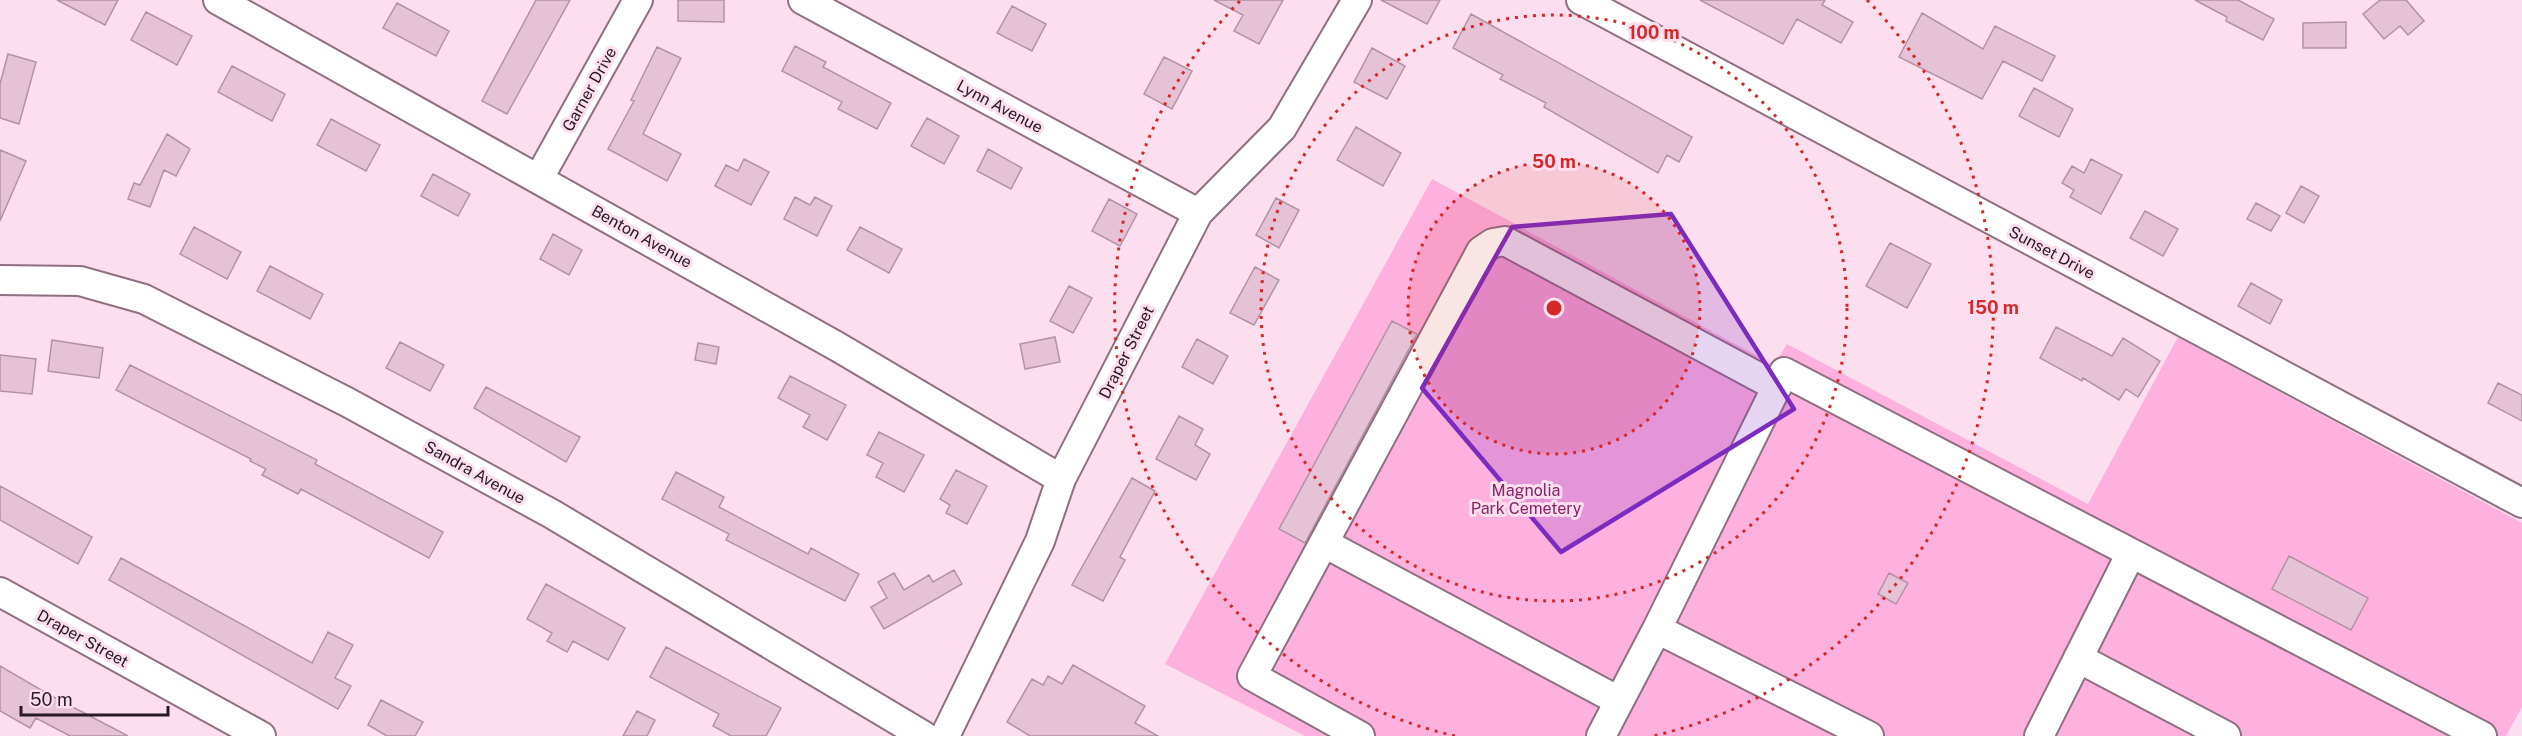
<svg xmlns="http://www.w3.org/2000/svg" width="2522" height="736" viewBox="0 0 2522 736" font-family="'Public Sans',sans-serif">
	<rect width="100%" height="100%" fill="#fcdeee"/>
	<path fill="#feb0de" d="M 1432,179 L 1774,365 L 1787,344 L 2088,504 L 2178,337 L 2522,523 L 2522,707 L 2506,736 L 1305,736 L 1165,664 Z"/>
	<path fill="#e6c2d6" stroke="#b492a5" stroke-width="1.5" d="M 57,0 L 118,0 L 105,25 Z
		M 536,0 L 570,0 L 507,114 L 482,101 Z
		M 678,0 L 724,0 L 724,22 L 678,21 Z
		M 1214,0 L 1283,0 L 1259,44 L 1234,31 L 1243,15 Z
		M 1381,0 L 1440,0 L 1427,24 Z
		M 1700,0 L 1825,0 L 1822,5 L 1853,22 L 1841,43 L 1797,19 L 1783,44 Z
		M 2195,0 L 2238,0 L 2274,19 L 2263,40 L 2226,21 L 2227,17 Z
		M 2380,0 L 2406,0 L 2424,21 L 2408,35 L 2400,26 L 2384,39 L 2363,14 Z
		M 397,3 L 449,31 L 436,56 L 383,28 Z
		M 1012,6 L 1046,24 L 1032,51 L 997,33 Z
		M 146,12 L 192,36 L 177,65 L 131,40 Z
		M 1922,13 L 1983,49 L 1995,26 L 2055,56 L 2042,81 L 2003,61 L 1982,99 L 1899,57 Z
		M 1471,14 L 1692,137 L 1679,162 L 1667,155 L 1658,173 L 1544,107 L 1546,103 L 1500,79 L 1503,75 L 1453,48 Z
		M 2346,22 L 2346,48 L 2303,48 L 2303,23 Z
		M 795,46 L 826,62 L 823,67 L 891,103 L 877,129 L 838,109 L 842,102 L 782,71 Z
		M 657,47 L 681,58 L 643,134 L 681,154 L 667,181 L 608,149 L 634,101 L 631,100 Z
		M 1372,48 L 1405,66 L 1387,99 L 1354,82 Z
		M 8,54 L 36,62 L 19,124 L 0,118 L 0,84 Z
		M 1164,57 L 1192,71 L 1172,109 L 1144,94 Z
		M 232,66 L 285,94 L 272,121 L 218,92 Z
		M 2034,88 L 2073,109 L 2059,137 L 2019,116 Z
		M 927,118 L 959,136 L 944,164 L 911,146 Z
		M 331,119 L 380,145 L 366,171 L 317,145 Z
		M 1356,127 L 1401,153 L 1383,186 L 1337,160 Z
		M 167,134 L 190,149 L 176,176 L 164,170 L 150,207 L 128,199 L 134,183 L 140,185 Z
		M 988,149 L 1022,168 L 1011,189 L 977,171 Z
		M 0,150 L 26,161 L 0,221 Z
		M 744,159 L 769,172 L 751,205 L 715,186 L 726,165 L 738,171 Z
		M 2091,159 L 2122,175 L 2101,214 L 2070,197 L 2074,190 L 2062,183 L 2072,166 L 2084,173 Z
		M 433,174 L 470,194 L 458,216 L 421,196 Z
		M 2301,186 L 2319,196 L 2304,223 L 2286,213 Z
		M 795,197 L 810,205 L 815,197 L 832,206 L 817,236 L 784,219 Z
		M 1276,198 L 1299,210 L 1279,248 L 1256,235 Z
		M 1109,199 L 1137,214 L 1120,246 L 1092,231 Z
		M 2256,203 L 2280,216 L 2271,231 L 2247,219 Z
		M 2145,211 L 2178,229 L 2163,256 L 2130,238 Z
		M 194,227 L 241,252 L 227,279 L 180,254 Z
		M 860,227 L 902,249 L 889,273 L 847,250 Z
		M 553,234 L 582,250 L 569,275 L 540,259 Z
		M 1890,243 L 1931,264 L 1907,308 L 1866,286 Z
		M 270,266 L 323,294 L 310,319 L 257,291 Z
		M 1255,267 L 1279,280 L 1254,325 L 1230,313 Z
		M 2251,283 L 2282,300 L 2270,324 L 2238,306 Z
		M 1069,286 L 1092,298 L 1073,333 L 1050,321 Z
		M 1392,321 L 1417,334 L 1305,543 L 1279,529 Z
		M 2056,327 L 2112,356 L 2123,338 L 2160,361 L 2138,397 L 2126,389 L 2119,400 L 2083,378 L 2082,381 L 2040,358 Z
		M 1055,337 L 1060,362 L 1025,369 L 1020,344 Z
		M 1197,339 L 1228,356 L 1213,384 L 1182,367 Z
		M 52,340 L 103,348 L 99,378 L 48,371 Z
		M 400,342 L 444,365 L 430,391 L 386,368 Z
		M 698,343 L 719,347 L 716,364 L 695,360 Z
		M 0,355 L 36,359 L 32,394 L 0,391 Z
		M 130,365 L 317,460 L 315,464 L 443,532 L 429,558 L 301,489 L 298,494 L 262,475 L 266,469 L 250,461 L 251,459 L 116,390 Z
		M 790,376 L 846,405 L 827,440 L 803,427 L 810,415 L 778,398 Z
		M 2498,383 L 2522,395 L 2522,421 L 2488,403 Z
		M 486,387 L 580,437 L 566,462 L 474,408 Z
		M 1179,416 L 1203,429 L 1195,445 L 1210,454 L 1196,480 L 1156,459 Z
		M 879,432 L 924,455 L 904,492 L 876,477 L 883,463 L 867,455 Z
		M 956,470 L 987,486 L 967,524 L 946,513 L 950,505 L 940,499 Z
		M 676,472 L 724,497 L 719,507 L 808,554 L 811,548 L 859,574 L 845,601 L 726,540 L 729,534 L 662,499 Z
		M 1132,478 L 1155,491 L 1120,557 L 1125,560 L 1103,601 L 1072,585 Z
		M 0,486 L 92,537 L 78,564 L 0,520 Z
		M 2289,556 L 2368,598 L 2351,630 L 2272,589 Z
		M 121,558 L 312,663 L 328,632 L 353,645 L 335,678 L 351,686 L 338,709 L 109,580 Z
		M 954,570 L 962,584 L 884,629 L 871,607 L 887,598 L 878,582 L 894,573 L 904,590 L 929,575 L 933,582 Z
		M 1889,573 L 1908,583 L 1896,604 L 1878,594 Z
		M 546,584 L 625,628 L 608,660 L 573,641 L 567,652 L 547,641 L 552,633 L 527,619 Z
		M 666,647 L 781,708 L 766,736 L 731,736 L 713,726 L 719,714 L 650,677 Z
		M 1073,665 L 1145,706 L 1135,723 L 1158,736 L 1030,736 L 1007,722 L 1032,679 L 1043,685 L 1048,676 L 1062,684 Z
		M 0,666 L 48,694 L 128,736 L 70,736 L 36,718 L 30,728 L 0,711 Z
		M 381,700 L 423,722 L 415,736 L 387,736 L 368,725 Z
		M 637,711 L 655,720 L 647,736 L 623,736 Z"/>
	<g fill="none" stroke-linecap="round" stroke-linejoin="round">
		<g stroke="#8f6f81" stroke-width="32">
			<path id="minor" d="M 218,0 L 838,347 L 1061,479
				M 803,0 L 1198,213
				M 1581,0 L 2522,503
				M 539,178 L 638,0
				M 0,280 L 80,281 L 144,299 L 347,402 L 552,514 L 924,736
				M 1324,543 L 1619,701
				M 0,592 L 261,736
				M 1657,629 L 1869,736
				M 2078,658 L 2226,736
				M 945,736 L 1040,541 L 1061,479 L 1198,213 L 1282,128 L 1357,0
				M 1360,736 L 1252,676 L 1481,251 L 1493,243 L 1505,241 L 1777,387
				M 1601,736 L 1657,629 L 1784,372 L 2482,736
				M 2039,736 L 2131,553"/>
		</g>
		<use href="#minor" stroke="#fff" stroke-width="28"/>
	</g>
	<path fill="#7b2cbf" fill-opacity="0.2" stroke="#7b2cbf" stroke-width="4.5" stroke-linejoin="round" d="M 1671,214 L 1794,409 L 1561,552 L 1422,388 L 1512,227 Z"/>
	<circle cx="1554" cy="308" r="146" fill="#d62828" fill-opacity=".12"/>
	<g fill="none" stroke="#d62828" stroke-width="3" stroke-dasharray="3 6">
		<circle cx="1554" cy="308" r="146"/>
		<circle cx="1554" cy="308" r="293"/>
		<path d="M1455 736A439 439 0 0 1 1241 0M1867 0A439 439 0 0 1 1653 736"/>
	</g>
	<g text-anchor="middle" stroke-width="6" stroke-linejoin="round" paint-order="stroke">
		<g font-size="16" fill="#271a22" stroke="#fcdeee">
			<text transform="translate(589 89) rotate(-61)" y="6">Garner Drive</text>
			<text transform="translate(1000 106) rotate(28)" y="6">Lynn Avenue</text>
			<text transform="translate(642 236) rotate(29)" y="6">Benton Avenue</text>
			<text transform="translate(2052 252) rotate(28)" y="6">Sunset Drive</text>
			<text transform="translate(1126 352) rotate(-63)" y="6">Draper Street</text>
			<text transform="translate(475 472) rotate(29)" y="6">Sandra Avenue</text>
			<text transform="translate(83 638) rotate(29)" y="6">Draper Street</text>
		</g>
		<g font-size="16" fill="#8a2369" stroke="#fcdeee">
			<text x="1526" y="496">Magnolia<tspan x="1526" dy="18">Park Cemetery</tspan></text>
		</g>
	</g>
	<circle cx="1554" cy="308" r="9" fill="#d62828" stroke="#fcdeee" stroke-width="3"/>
	<g font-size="18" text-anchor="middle" font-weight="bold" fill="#d62828" stroke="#fcdeee" stroke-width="6" stroke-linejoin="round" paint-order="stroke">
		<text x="1654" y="39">100 m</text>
		<text x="1554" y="168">50 m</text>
		<text x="1993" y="314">150 m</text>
	</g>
	<path d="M21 706v9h147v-9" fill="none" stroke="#271a22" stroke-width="3"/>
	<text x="30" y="706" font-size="18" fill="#271a22" stroke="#fcdeee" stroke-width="4.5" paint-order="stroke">50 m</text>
</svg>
